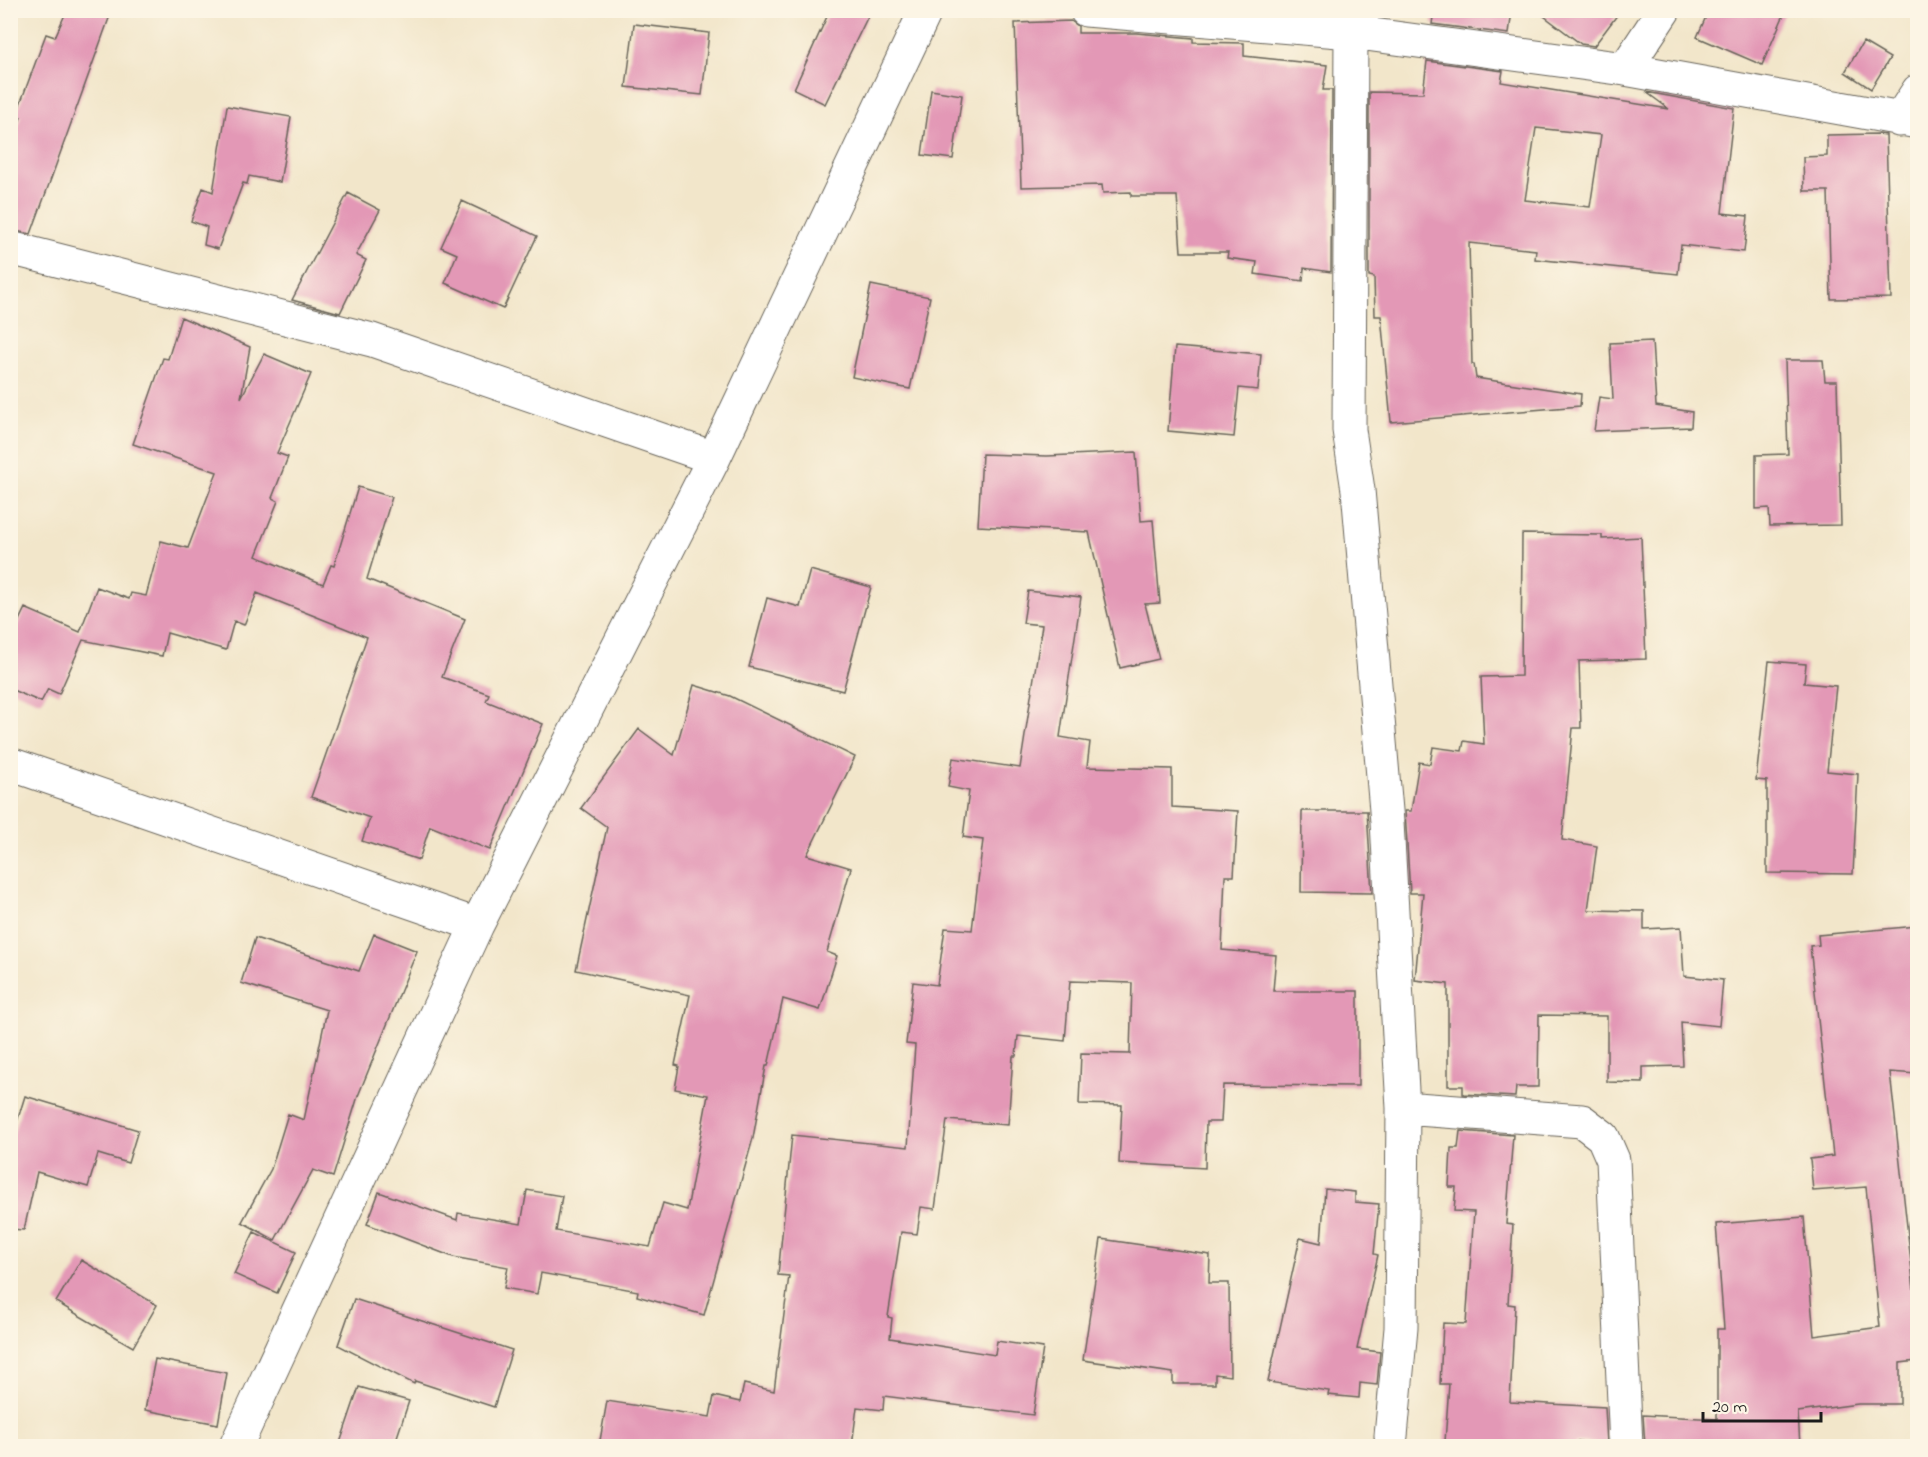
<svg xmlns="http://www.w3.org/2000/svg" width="1928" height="1457" viewBox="0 0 1928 1457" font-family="'Indie Flower',sans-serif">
	<rect width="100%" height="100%" fill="#fcf5e5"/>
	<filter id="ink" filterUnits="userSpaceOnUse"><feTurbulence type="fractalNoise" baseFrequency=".0167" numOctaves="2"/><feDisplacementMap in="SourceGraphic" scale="12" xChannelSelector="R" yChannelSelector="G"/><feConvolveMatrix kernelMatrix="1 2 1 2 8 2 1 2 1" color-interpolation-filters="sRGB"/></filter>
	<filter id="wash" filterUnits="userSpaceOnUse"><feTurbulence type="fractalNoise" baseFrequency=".008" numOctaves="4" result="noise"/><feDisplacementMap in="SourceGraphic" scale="24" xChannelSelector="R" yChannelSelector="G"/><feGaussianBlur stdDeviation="1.35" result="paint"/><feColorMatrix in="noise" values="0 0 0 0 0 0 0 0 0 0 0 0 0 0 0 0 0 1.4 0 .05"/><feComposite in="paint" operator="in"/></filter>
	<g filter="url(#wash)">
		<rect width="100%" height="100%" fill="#f2e6ca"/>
		<g id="blocks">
			<path fill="#e398b6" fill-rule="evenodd" d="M 67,10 L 112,10 L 31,234 L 10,230 L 10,148 L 21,117 L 16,115 L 46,34 L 55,37 Z
				M 830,10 L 871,10 L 825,104 L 794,89 Z
				M 1434,10 L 1512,10 L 1509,34 L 1432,24 Z
				M 1536,10 L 1621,10 L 1594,46 L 1581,44 Z
				M 1709,10 L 1786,10 L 1762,65 L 1697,37 Z
				M 1071,21 L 1078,26 L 1078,33 L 1136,33 L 1193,38 L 1193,42 L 1244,43 L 1244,56 L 1327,65 L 1323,90 L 1332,90 L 1331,272 L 1304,268 L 1303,281 L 1255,274 L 1257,262 L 1227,258 L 1228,252 L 1181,252 L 1177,196 L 1131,196 L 1131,192 L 1103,193 L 1102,185 L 1021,187 L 1015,23 Z
				M 634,24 L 709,33 L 702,95 L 626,87 Z
				M 1863,42 L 1890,58 L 1871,89 L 1845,72 Z
				M 1427,61 L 1503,71 L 1501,82 L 1669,109 L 1646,92 L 1734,108 L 1722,213 L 1748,216 L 1744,252 L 1681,245 L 1678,274 L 1535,259 L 1536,250 L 1469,243 L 1472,364 L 1474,364 L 1476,378 L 1581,394 L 1580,406 L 1391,422 L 1381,316 L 1375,316 L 1374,277 L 1369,276 L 1369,92 L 1423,93 ZM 1536,128 L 1601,135 L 1590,207 L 1525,200 Z
				M 931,90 L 962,95 L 953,159 L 922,155 Z
				M 227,106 L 291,117 L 280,182 L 249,176 L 247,184 L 243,183 L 218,249 L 204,245 L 207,227 L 191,221 L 203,188 L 213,192 Z
				M 1878,134 L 1886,135 L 1891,298 L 1831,299 L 1828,191 L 1804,191 L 1803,157 L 1827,156 L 1827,135 Z
				M 348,193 L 380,210 L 356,255 L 366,260 L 340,313 L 292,300 Z
				M 462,201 L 537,236 L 503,309 L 445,283 L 457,254 L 441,247 Z
				M 871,285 L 930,297 L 910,389 L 852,377 Z
				M 181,317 L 250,347 L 241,398 L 264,354 L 311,374 L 277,453 L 288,457 L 272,498 L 278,501 L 256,556 L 323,584 L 331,565 L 334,566 L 358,487 L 392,497 L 367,579 L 465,619 L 442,677 L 489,694 L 486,701 L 543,724 L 490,850 L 430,826 L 419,860 L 362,841 L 370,818 L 311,797 L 367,637 L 257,593 L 244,625 L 234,621 L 226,650 L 167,633 L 162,656 L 83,640 L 59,694 L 48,689 L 41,702 L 10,689 L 10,639 L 25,608 L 80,632 L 97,587 L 129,599 L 131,593 L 146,596 L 161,541 L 188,548 L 217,472 L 133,444 L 163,358 L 168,359 Z
				M 1652,341 L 1656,406 L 1692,412 L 1691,427 L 1594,431 L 1599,397 L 1613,399 L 1610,343 Z
				M 1175,347 L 1261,354 L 1258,390 L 1239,388 L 1234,437 L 1168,431 Z
				M 1785,360 L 1823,360 L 1825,381 L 1837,381 L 1841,525 L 1770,526 L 1769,508 L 1756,509 L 1756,455 L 1788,454 Z
				M 1136,452 L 1141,521 L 1153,520 L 1160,603 L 1145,604 L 1159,659 L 1120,668 L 1089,532 L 978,526 L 982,454 L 1047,456 Z
				M 1522,534 L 1602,535 L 1602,539 L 1641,537 L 1646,659 L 1579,661 L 1581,728 L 1573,728 L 1562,840 L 1597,846 L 1588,910 L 1644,911 L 1644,929 L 1681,927 L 1684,976 L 1723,980 L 1719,1026 L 1681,1022 L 1683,1066 L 1643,1067 L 1643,1083 L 1607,1082 L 1607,1016 L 1539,1015 L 1538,1087 L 1516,1087 L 1515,1097 L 1463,1094 L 1463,1086 L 1448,1086 L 1448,984 L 1415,980 L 1423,893 L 1410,893 L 1405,811 L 1411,811 L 1419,762 L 1430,764 L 1433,747 L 1462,751 L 1464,741 L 1484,744 L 1481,677 L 1521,676 Z
				M 810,570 L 871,587 L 843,691 L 749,667 L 767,598 L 800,607 Z
				M 1028,591 L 1081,597 L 1060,737 L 1090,742 L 1087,767 L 1172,769 L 1172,807 L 1238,811 L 1234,876 L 1225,876 L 1222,950 L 1276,955 L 1273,991 L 1358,991 L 1358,1086 L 1223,1085 L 1221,1122 L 1206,1122 L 1205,1168 L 1119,1163 L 1122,1105 L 1079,1104 L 1081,1053 L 1130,1054 L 1132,983 L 1070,981 L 1065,1041 L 1018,1036 L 1016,1056 L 1013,1056 L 1008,1125 L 947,1120 L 935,1209 L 921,1207 L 917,1234 L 901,1232 L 888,1317 L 892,1318 L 890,1338 L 995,1355 L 997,1341 L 1043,1348 L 1033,1415 L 884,1396 L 883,1410 L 857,1407 L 852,1446 L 599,1446 L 607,1401 L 710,1417 L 714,1396 L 740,1402 L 744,1384 L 774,1391 L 789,1276 L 778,1275 L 792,1135 L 908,1147 L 915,1045 L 906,1044 L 913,982 L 937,985 L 945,928 L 972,930 L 983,840 L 963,837 L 969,791 L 948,787 L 953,758 L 1020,768 L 1042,625 L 1023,623 Z
				M 1769,661 L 1806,664 L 1804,683 L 1836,686 L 1827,771 L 1858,774 L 1853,874 L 1767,873 L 1767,781 L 1756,780 Z
				M 694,685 L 730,696 L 855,757 L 807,855 L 851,868 L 827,952 L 837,956 L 820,1010 L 783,999 L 768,1066 L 766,1066 L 753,1138 L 704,1315 L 637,1296 L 638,1291 L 541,1273 L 537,1294 L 504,1288 L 508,1267 L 453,1257 L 367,1224 L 379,1192 L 457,1220 L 458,1213 L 521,1224 L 527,1190 L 562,1196 L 556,1231 L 650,1247 L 663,1203 L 687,1210 L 708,1095 L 675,1089 L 679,1066 L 675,1065 L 690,995 L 576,970 L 607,827 L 581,808 L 639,729 L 674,755 Z
				M 1302,811 L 1367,811 L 1372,893 L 1301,892 Z
				M 1917,926 L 1917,1074 L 1890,1072 L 1917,1317 L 1917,1361 L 1900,1363 L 1900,1404 L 1858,1404 L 1798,1412 L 1800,1446 L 1645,1446 L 1643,1415 L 1717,1419 L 1717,1329 L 1724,1329 L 1716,1224 L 1804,1217 L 1814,1336 L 1880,1327 L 1866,1187 L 1813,1191 L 1810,1159 L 1833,1156 L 1810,946 L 1819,945 L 1818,935 Z
				M 374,934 L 417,951 L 358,1096 L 333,1177 L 313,1170 L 275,1240 L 242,1222 L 271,1169 L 288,1114 L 304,1120 L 327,1010 L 241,983 L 255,938 L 359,971 Z
				M 25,1096 L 138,1130 L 128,1163 L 98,1154 L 88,1187 L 37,1172 L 24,1230 L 10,1229 L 10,1144 Z
				M 1460,1131 L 1513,1135 L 1506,1224 L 1513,1225 L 1508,1304 L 1515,1305 L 1510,1402 L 1605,1407 L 1607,1444 L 1576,1442 L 1575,1446 L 1523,1446 L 1445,1442 L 1449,1384 L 1440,1384 L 1443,1323 L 1466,1324 L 1474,1212 L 1454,1211 L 1456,1187 L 1449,1187 L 1451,1148 L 1458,1148 Z
				M 1325,1189 L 1355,1192 L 1355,1202 L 1379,1204 L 1374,1254 L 1378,1255 L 1357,1349 L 1380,1352 L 1377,1385 L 1360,1383 L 1359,1398 L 1328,1395 L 1329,1391 L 1268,1382 L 1300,1238 L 1321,1243 Z
				M 254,1232 L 296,1252 L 277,1293 L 234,1274 Z
				M 1101,1239 L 1210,1255 L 1209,1283 L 1229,1283 L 1230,1376 L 1215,1374 L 1215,1384 L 1173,1384 L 1173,1373 L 1083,1360 Z
				M 81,1260 L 157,1305 L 133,1347 L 56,1302 Z
				M 354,1299 L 512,1350 L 494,1407 L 415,1381 L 414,1384 L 338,1345 Z
				M 155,1359 L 227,1373 L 218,1424 L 145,1410 Z
				M 359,1387 L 409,1401 L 394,1446 L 339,1446 Z"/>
		</g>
	</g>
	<g filter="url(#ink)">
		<use href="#blocks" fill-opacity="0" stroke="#676359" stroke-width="1.5"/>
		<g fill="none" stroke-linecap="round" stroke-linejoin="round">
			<g stroke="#676359" stroke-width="35">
				<path id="minor" d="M 1086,10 L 1351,32 L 1625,69 L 1918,122
					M 1364,10 L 1351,32 L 1349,430 L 1358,490 L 1387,822 L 1403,1108 L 1401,1328 L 1391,1436
					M 1625,69 L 1664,10
					M 1899,120 L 1918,91
					M 10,248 L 372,340 L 714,458
					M 10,764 L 477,925
					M 1403,1108 L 1582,1121 L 1603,1137 L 1613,1160 L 1626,1446
					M 236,1446 L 477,925 L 714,458 L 926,10"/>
			</g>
			<use href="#minor" stroke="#fff" stroke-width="33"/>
		</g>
	</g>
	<rect width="1928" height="1457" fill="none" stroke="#fcf5e5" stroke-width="36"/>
	<path d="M1703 1412v9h118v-9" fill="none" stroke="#1c1c1c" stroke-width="3"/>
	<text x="1712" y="1412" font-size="18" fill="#1c1c1c" stroke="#fcf5e5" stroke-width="4.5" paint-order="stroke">20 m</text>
</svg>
